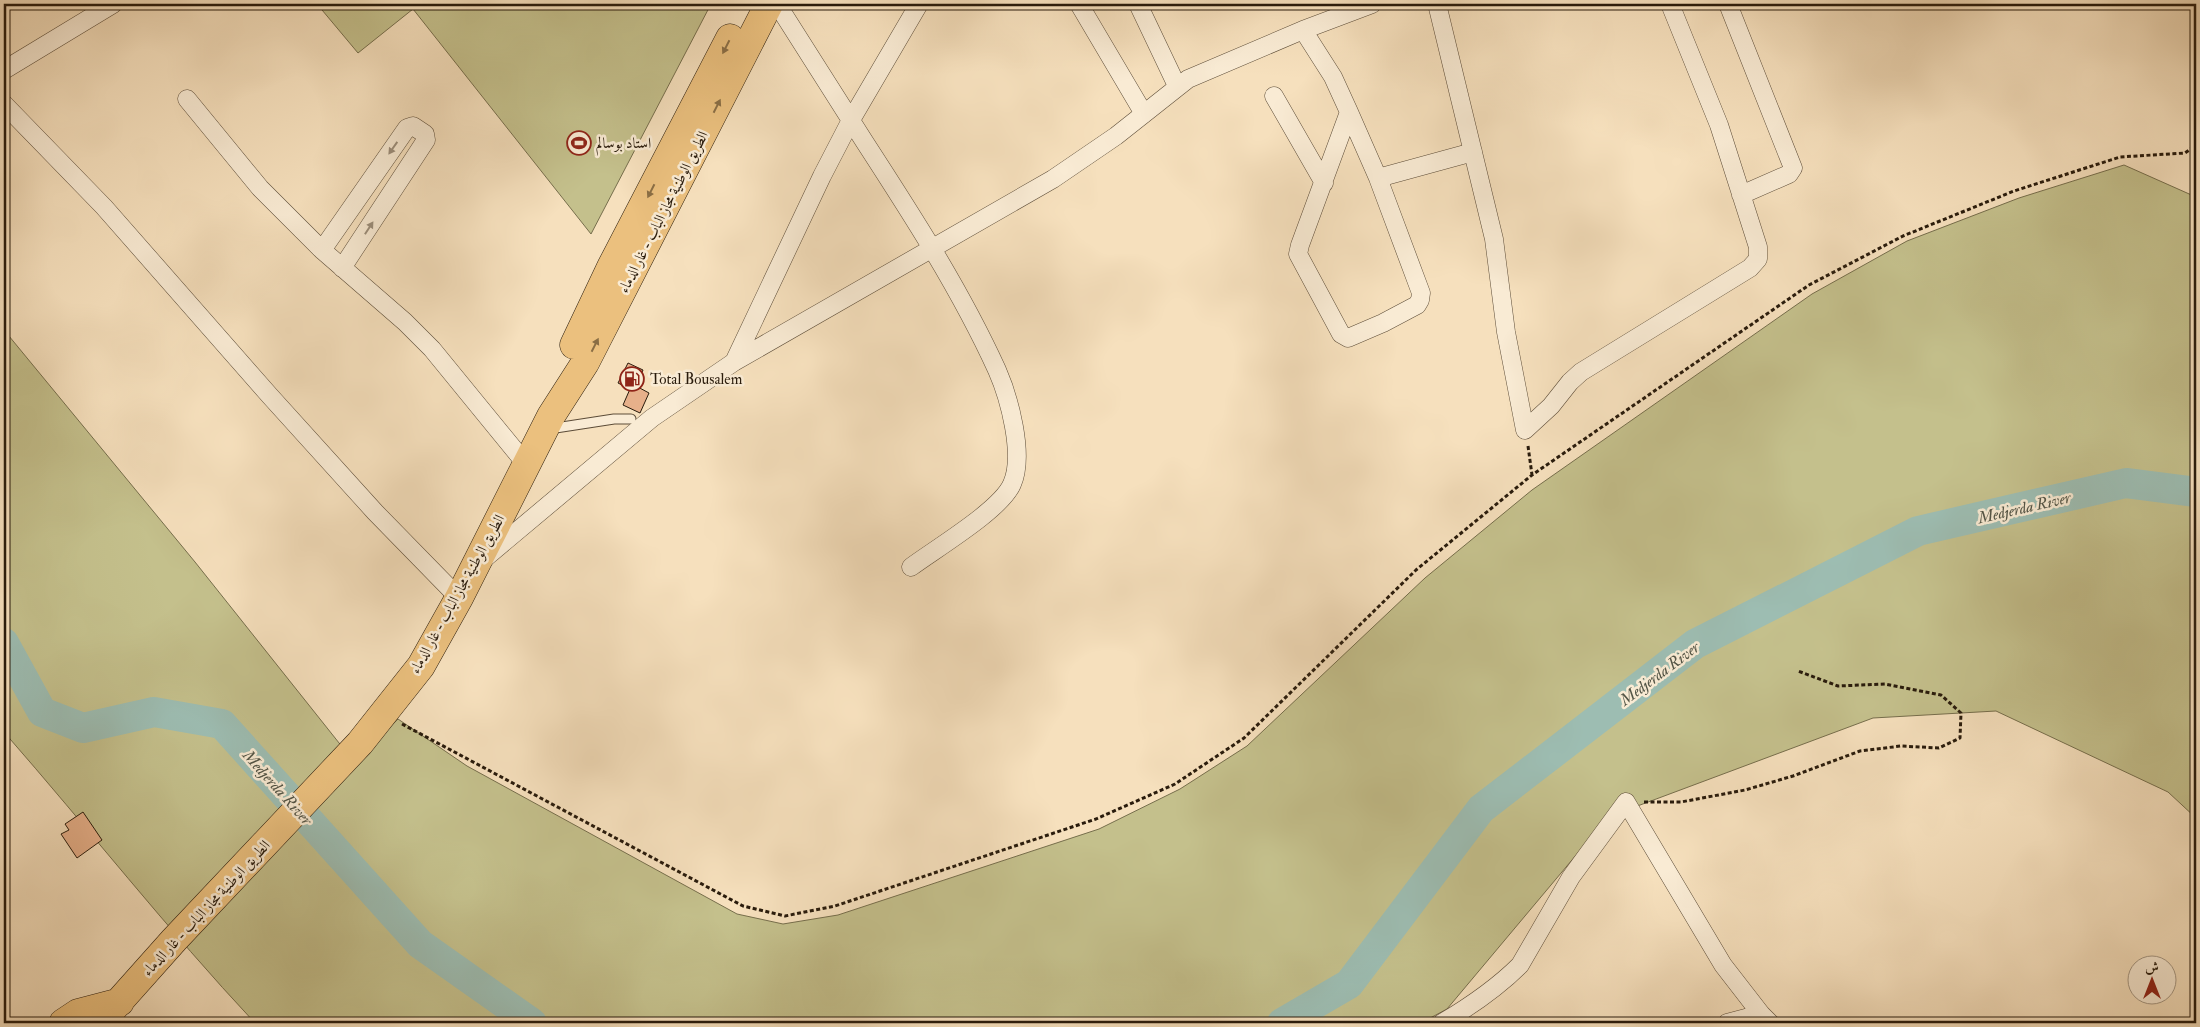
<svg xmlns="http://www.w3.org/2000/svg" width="2200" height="1027" viewBox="0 0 2200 1027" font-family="'IM FELL Double Pica',Amiri,serif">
	<rect width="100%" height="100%" fill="#f6e0bd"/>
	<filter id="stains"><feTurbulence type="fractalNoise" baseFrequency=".004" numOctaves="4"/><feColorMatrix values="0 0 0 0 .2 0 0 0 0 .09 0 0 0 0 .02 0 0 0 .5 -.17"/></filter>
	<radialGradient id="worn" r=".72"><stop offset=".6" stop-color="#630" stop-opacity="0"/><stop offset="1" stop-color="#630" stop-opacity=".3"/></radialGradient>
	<path fill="#c4c08c" stroke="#766e4c" d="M 317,4 L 711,4 L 591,234 L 413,9 L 358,53 Z
		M 2124,165 L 2196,197 L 2196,818 L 2168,792 L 1996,711 L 1873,718 L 1608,817 L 1447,1009 L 1421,1023 L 255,1023 C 167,929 88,828 4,732 L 4,330 L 195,562 L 355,763 L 398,719 L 467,766 L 737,914 L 783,924 L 838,915 L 1099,829 L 1180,789 L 1247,746 L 1425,578 L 1532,490 L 1812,294 L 1907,241 L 2019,198 Z"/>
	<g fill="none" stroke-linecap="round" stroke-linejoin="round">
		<path stroke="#9dbdb2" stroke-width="30" d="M 4,643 L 42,712 L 83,728 L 154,712 L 222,724 L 420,944 L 532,1023
			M 1282,1023 L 1349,984 L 1481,809 L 1695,644 L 1918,531 L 2126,483 L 2196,492"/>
	</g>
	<path fill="#e7b08a" stroke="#291b0c" d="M 628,363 L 643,370 L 636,386 L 649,393 L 640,413 L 623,405 L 630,389 L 618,383 Z
		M 83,812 L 102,840 L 77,858 L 61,834 L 69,830 L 65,824 Z"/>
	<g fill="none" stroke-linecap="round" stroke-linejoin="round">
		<g stroke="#5c4c38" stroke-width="11">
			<path id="service" d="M 549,429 L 614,419 L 631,419"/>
		</g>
		<g stroke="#5c4c38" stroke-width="19">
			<path id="minor" d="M 777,4 C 806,50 835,95 864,141 C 912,215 960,289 997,370 C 1009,397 1025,455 1012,484 C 1001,510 935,549 911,567
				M 1079,4 L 1144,114
				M 1138,4 L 1177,86
				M 1437,4 L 1494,239 L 1506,332 L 1525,430
				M 1728,4 L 1793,168 L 1789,174 L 1741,195
				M 1303,30 L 1333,77 L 1349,112 L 1378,178 L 1421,293 L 1420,300 L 1417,305 L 1383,323 L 1348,338 L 1341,334 L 1298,254 L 1300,245 L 1349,112
				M 4,70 L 113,4
				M 1274,96 L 1324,183
				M 187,99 L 260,188 L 322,250 L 405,322 L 432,349 L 526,464
				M 4,104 L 104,207 L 270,396 L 375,512 L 459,598
				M 1378,178 L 1473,152
				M 322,250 L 407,128 L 413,126 L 425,134 L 426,140 L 342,268
				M 734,362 L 822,176 L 851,120 L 919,4
				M 1525,430 L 1551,406 L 1570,382 L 1581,372 L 1750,268 L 1758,259 L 1758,247 L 1719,125 L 1670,4
				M 485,558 L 652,418 L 734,362 L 1053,179 L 1116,136 L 1188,79 L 1303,30 L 1372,4
				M 1442,1023 C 1469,1007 1497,988 1520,965 L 1571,877 L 1626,802 L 1723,965 L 1761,1014 L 1770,1023
				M 1727,1023 L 1761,1014"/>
		</g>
		<g stroke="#291b0c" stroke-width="29">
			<path id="primary" d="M 574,345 L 611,267 L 730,38
				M 63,1023 L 78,1013 L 120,1002
				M 100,1023 L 174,940 L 360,743 L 421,666 L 459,598 L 551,416 L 585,363 L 769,4"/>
		</g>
		<path stroke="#291b0c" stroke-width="3" stroke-dasharray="4 2.5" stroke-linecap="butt" d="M 1528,446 L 1532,475
			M 402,724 L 743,906 L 785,916 L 835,906 L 1096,819 L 1175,784 L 1244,738 L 1416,570 L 1532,475 L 1809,285 L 1903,236 L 2014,191 L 2120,157 L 2185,153 L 2196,145
			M 1644,802 L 1681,802 L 1745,790 L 1793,776 L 1860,751 L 1901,746 L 1939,748 L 1960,738 L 1961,713 L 1941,695 L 1885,684 L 1838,686 L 1798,671"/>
		<use href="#service" stroke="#f9ebd4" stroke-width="9"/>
		<use href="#minor" stroke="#f9ebd4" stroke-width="18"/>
		<use href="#primary" stroke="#ebc07e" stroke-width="28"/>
	</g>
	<defs><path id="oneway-solid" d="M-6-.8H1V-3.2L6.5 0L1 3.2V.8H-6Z" transform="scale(1.25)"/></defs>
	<g fill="#8a6e45">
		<use href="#oneway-solid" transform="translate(726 47) rotate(117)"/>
		<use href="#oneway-solid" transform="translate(717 106) rotate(-63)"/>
		<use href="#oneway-solid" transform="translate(651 191) rotate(117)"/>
		<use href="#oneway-solid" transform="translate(595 345) rotate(-63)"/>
	</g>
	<g fill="#9b8d7a">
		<use href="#oneway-solid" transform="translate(393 148) rotate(125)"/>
		<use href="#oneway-solid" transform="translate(369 228) rotate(-57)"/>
	</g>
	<defs>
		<g id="stadium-ring" transform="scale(1.25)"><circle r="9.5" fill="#f9ebd4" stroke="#8f2418" stroke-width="1.5"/><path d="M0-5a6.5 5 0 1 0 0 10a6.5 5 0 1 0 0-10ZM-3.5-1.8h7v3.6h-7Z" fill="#8f2418"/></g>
		<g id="fuel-ring" transform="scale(1.25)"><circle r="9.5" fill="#f9ebd4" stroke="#8f2418" stroke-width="1.5"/><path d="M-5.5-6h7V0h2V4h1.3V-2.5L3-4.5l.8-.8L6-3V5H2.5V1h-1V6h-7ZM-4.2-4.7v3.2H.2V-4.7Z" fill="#8f2418"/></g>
	</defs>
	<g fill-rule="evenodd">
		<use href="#stadium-ring" x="579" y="143"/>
		<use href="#fuel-ring" x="632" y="379"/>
	</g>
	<g text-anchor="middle" stroke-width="5" stroke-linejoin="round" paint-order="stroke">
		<g font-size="15" fill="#291b0c" stroke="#f9ebd4" text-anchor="start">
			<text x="596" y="148">استاد بوسالم</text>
			<text x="650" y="384">Total Bousalem</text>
		</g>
		<g font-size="15" fill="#291b0c" stroke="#f9ebd4">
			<text transform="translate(663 212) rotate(-63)" y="5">الطريق الوطنية مجاز الباب - غار الدماء</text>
			<text transform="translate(457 594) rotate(-61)" y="5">الطريق الوطنية مجاز الباب - غار الدماء</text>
			<text transform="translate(206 908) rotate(-47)" y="5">الطريق الوطنية مجاز الباب - غار الدماء</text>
		</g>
		<g font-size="16" font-style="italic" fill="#525446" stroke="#f9ebd4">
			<text transform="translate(2024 507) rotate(-13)" y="6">Medjerda River</text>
			<text transform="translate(1659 673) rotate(-37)" y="6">Medjerda River</text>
			<text transform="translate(278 787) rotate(48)" y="6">Medjerda River</text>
		</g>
	</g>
	<rect width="2200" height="1027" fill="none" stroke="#f6e0bd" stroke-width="20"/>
	<rect x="5" y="5" width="2190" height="1017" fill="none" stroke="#291b0c" stroke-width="2.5"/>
	<rect x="10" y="10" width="2180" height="1007" fill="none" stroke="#291b0c"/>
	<g transform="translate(2152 980)"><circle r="24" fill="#f9ebd4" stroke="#a69884"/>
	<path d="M0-4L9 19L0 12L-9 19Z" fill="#8f2418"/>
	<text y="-8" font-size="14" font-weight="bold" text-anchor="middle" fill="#291b0c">ش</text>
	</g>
	<rect width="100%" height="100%" filter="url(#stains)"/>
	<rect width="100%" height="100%" fill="url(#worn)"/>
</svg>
